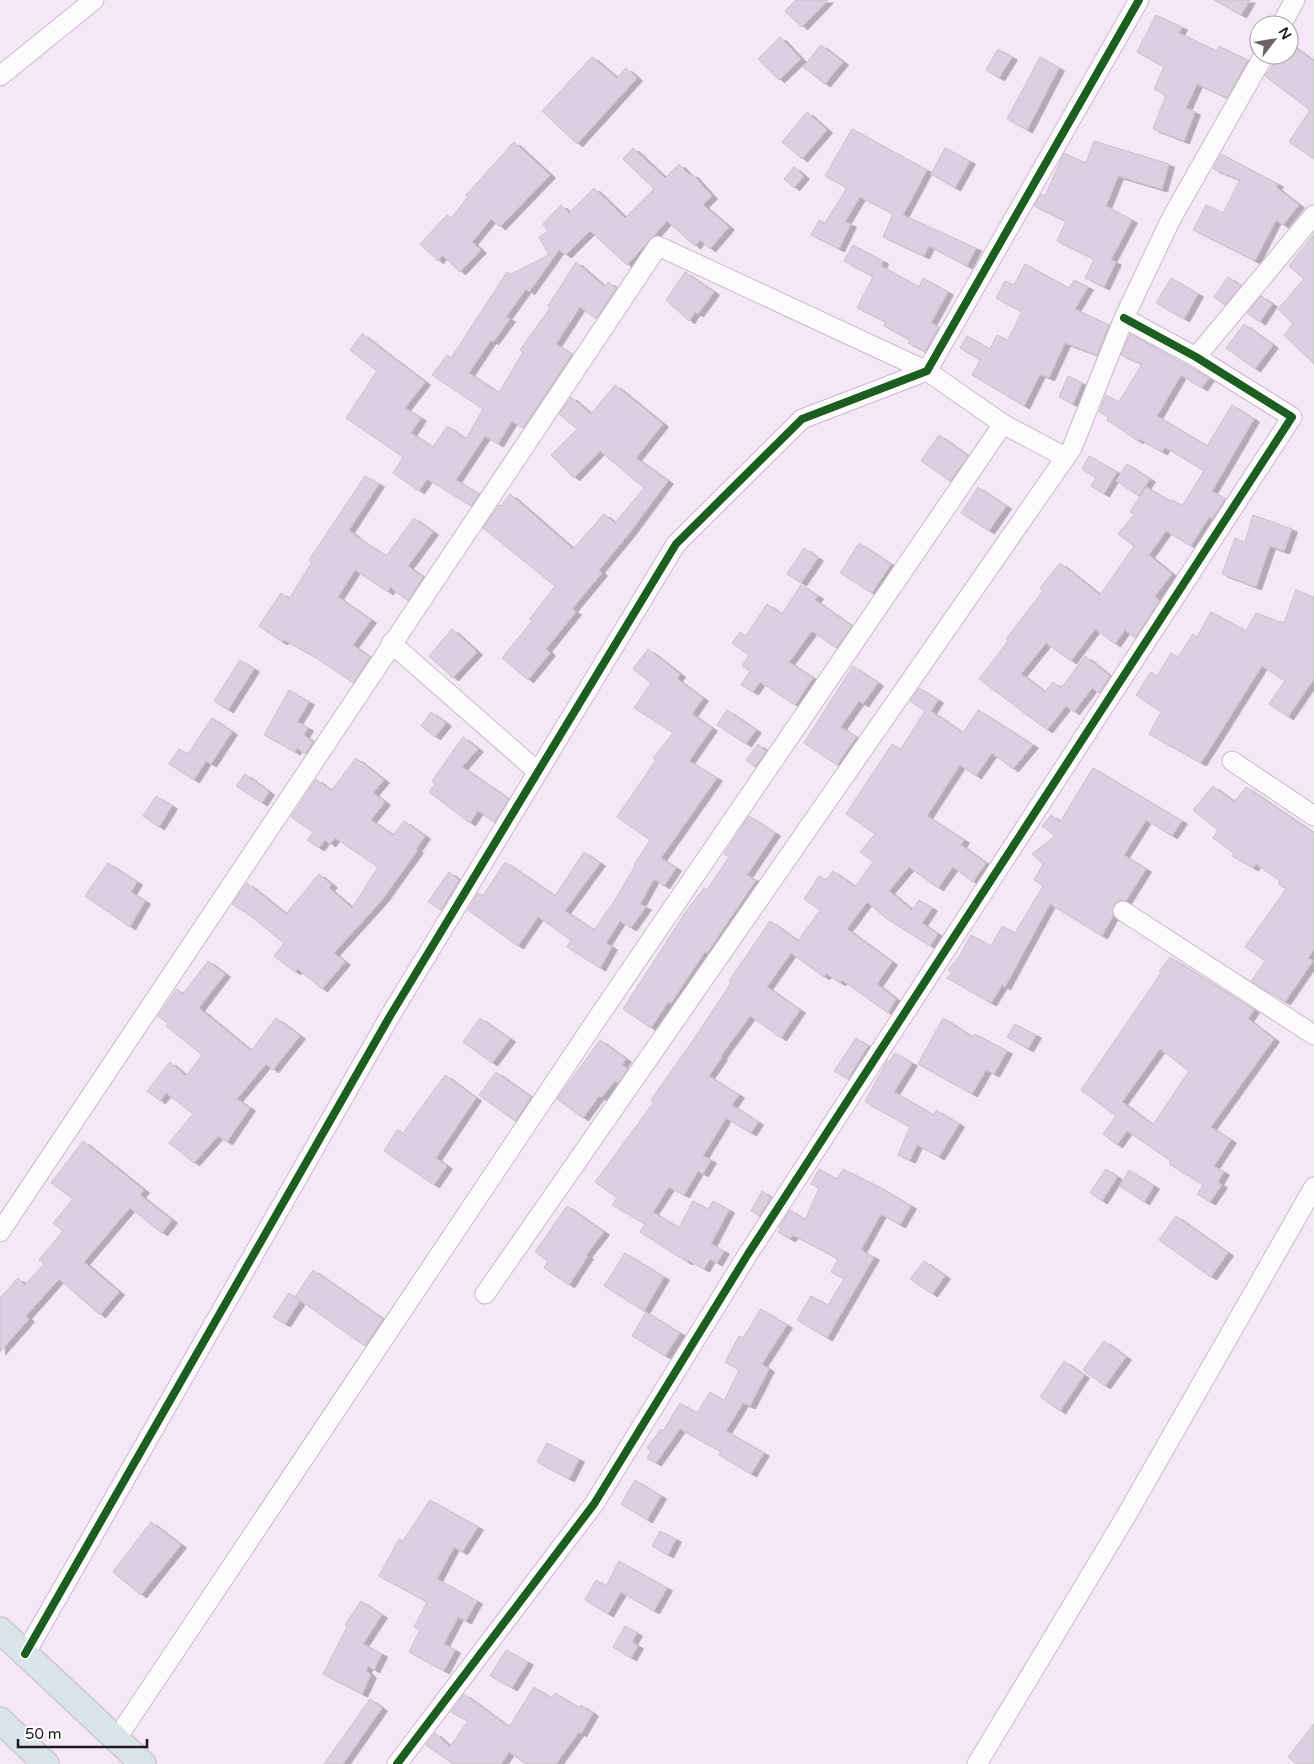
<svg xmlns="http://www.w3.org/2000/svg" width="1314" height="1764" viewBox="0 0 1314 1764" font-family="'Varela Round',sans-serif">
	<defs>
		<filter id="shadow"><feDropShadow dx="5.5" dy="3" stdDeviation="0" flood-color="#0004"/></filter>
	</defs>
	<rect width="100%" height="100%" fill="#f5e7f7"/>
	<path fill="#decee2" stroke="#cbc0cd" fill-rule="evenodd" filter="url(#shadow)" d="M 796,0 L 828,0 L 802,27 L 785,11 Z
		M 1214,0 L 1250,0 L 1241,15 Z
		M 1156,15 L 1182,27 L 1179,33 L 1217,51 L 1219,46 L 1248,60 L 1227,98 L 1197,84 L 1186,108 L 1195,112 L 1184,141 L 1153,129 L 1166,95 L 1154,89 L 1164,67 L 1137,52 Z
		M 780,37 L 801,59 L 779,80 L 758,59 Z
		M 1289,43 L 1314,61 L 1314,159 L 1289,142 L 1310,110 L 1265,76 L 1280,55 L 1289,55 Z
		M 821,45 L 843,62 L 825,84 L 803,67 Z
		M 998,49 L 1012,57 L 999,78 L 986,70 Z
		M 592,57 L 617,78 L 626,68 L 637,78 L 577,144 L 542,111 Z
		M 1040,57 L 1059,68 L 1027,130 L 1007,119 Z
		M 807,112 L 827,130 L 802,159 L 782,142 Z
		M 852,129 L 927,170 L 903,215 L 976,248 L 967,266 L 929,246 L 924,256 L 883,237 L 893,214 L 860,197 L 845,222 L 851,224 L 839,249 L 811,235 L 819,220 L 825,223 L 847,188 L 825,176 Z
		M 1094,141 L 1169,164 L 1162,189 L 1118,176 L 1106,206 L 1132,220 L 1111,260 L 1116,262 L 1104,287 L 1085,278 L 1094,259 L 1057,241 L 1066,221 L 1034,206 L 1041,194 L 1045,196 L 1064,153 L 1086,163 Z
		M 514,142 L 550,175 L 500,227 L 491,219 L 472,242 L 481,250 L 460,272 L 442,255 L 438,261 L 420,244 L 447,215 L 451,218 L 468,197 L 466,195 Z
		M 633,148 L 665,178 L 679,164 L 690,175 L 692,174 L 712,196 L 703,205 L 729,227 L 710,249 L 700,240 L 695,246 L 667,221 L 627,265 L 590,231 L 566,255 L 559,250 L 529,292 L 526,289 L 506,317 L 510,319 L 493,342 L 491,340 L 469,373 L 499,393 L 523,352 L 520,350 L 550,308 L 548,306 L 576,262 L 605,287 L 608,282 L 616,288 L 596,319 L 580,307 L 556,344 L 572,354 L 523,428 L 512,421 L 498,444 L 485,436 L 456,480 L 479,494 L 471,506 L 427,479 L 419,491 L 393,473 L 403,457 L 346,418 L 377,371 L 350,350 L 362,334 L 425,382 L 405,408 L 421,418 L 411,433 L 433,447 L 447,426 L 466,439 L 483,409 L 432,375 L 447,355 L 451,358 L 507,272 L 511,274 L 549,255 L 539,237 L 548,232 L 543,224 L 561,205 L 569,213 L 594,188 L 625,218 L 654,189 L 623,159 Z
		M 945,148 L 970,161 L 955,188 L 931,174 Z
		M 1221,154 L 1278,184 L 1276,187 L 1299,205 L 1283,225 L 1276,220 L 1255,261 L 1193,230 L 1206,205 L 1223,213 L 1240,180 L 1213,169 Z
		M 794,167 L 804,176 L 794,188 L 784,179 Z
		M 1314,234 L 1314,364 L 1284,335 L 1293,324 L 1278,309 L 1304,279 L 1289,266 Z
		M 853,245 L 883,261 L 881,266 L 919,287 L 923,278 L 948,292 L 931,323 L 939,327 L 925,352 L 908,343 L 910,340 L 884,326 L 886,322 L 857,308 L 873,277 L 844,261 Z
		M 1025,264 L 1069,288 L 1074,280 L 1088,287 L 1075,309 L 1109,325 L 1097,355 L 1065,343 L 1049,378 L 1040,374 L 1024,406 L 972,375 L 980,360 L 960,348 L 967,336 L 990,349 L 997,335 L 1008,340 L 1022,312 L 996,298 L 1005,281 L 1014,285 Z
		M 685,272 L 714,292 L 698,314 L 695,312 L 689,321 L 666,300 Z
		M 1228,277 L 1241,286 L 1225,305 L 1214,297 Z
		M 1171,278 L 1198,294 L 1184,319 L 1156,303 Z
		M 1261,296 L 1272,304 L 1260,322 L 1247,313 Z
		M 1244,324 L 1273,345 L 1255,369 L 1226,348 Z
		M 1130,334 L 1209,378 L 1202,388 L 1181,375 L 1157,416 L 1207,446 L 1232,405 L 1254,419 L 1212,491 L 1225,499 L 1212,519 L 1209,517 L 1191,546 L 1166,531 L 1149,555 L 1172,574 L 1155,596 L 1159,601 L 1135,638 L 1125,630 L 1115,644 L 1095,629 L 1071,661 L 1046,643 L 1021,674 L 1045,692 L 1053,682 L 1061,688 L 1085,656 L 1110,676 L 1099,693 L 1092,688 L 1074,712 L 1066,706 L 1047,730 L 979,679 L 1008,641 L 1006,639 L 1043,591 L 1040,588 L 1060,563 L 1100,595 L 1134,546 L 1118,534 L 1134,514 L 1130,512 L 1146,487 L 1172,502 L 1173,500 L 1182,506 L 1204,471 L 1165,447 L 1162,452 L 1139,439 L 1138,441 L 1107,420 L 1109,417 L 1099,412 L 1106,395 L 1119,402 L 1142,364 L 1121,355 Z
		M 1068,376 L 1082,383 L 1073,404 L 1059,397 Z
		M 615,385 L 663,424 L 636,458 L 668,481 L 628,535 L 599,570 L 602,573 L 572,609 L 576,612 L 546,649 L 550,653 L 528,680 L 502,658 L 532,621 L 530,619 L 555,586 L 483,528 L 499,505 L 501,506 L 510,494 L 573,549 L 604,514 L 615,523 L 644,488 L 600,451 L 574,478 L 551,455 L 577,429 L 559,414 L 571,397 L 591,414 Z
		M 939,435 L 968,456 L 950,481 L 921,461 Z
		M 1089,456 L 1117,472 L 1104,494 L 1091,486 L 1096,478 L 1082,469 Z
		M 1127,464 L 1150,479 L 1139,496 L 1116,481 Z
		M 365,476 L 379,484 L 349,530 L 358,538 L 386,556 L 414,518 L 433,532 L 408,566 L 423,577 L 408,601 L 390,587 L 388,592 L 355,570 L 338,597 L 371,620 L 353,645 L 370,657 L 353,683 L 318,659 L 284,640 L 282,642 L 259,626 L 281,593 L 289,599 L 312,562 L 309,560 Z
		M 978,487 L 1006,506 L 989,531 L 961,513 Z
		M 1253,515 L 1292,529 L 1284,551 L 1270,546 L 1256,587 L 1222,574 L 1235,538 L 1245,542 Z
		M 859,543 L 891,564 L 872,593 L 840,573 Z
		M 804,548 L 818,558 L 801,583 L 787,574 Z
		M 801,585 L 818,596 L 815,600 L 852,626 L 836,648 L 812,631 L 789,662 L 813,678 L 795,705 L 760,682 L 753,692 L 741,685 L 750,671 L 742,666 L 749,655 L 732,643 L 740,632 L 746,636 L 767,604 L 782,614 Z
		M 1296,590 L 1314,597 L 1314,679 L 1288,717 L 1269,704 L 1285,681 L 1262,666 L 1201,763 L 1149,734 L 1161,712 L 1136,695 L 1151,672 L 1157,676 L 1171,653 L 1178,657 L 1193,634 L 1197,637 L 1211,612 L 1246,631 L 1256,613 L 1284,623 Z
		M 452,629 L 477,652 L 453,678 L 429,656 Z
		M 648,649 L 680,674 L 677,679 L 703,698 L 692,714 L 712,728 L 689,761 L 717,778 L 661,858 L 676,868 L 664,886 L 654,879 L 640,904 L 646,907 L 631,928 L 620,921 L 606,943 L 612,947 L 600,968 L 567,947 L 571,940 L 538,917 L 518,946 L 468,910 L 478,893 L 483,896 L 505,862 L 555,896 L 584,852 L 600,863 L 565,911 L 594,930 L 613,903 L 635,866 L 634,865 L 650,840 L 617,817 L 656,760 L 653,758 L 673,733 L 634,708 L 651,683 L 633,669 Z
		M 240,660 L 254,669 L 228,710 L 214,701 Z
		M 853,666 L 878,683 L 863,704 L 859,701 L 841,727 L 856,737 L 837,765 L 804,743 Z
		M 919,688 L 938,700 L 931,711 L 963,733 L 978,710 L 1033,745 L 1013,769 L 992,753 L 976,776 L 960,765 L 927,816 L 964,840 L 961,845 L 986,863 L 973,882 L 953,867 L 938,888 L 909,867 L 889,891 L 912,910 L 919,900 L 932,908 L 922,923 L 938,934 L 930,946 L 887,919 L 867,902 L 847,929 L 892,962 L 877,984 L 896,999 L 888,1013 L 842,980 L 840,983 L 827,974 L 824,977 L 791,953 L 767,987 L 800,1010 L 781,1038 L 750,1016 L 721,1056 L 722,1057 L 709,1076 L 739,1095 L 732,1105 L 758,1122 L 751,1133 L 726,1118 L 703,1156 L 711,1160 L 703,1174 L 698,1171 L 684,1195 L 669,1187 L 653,1212 L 679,1228 L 693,1201 L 708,1209 L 713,1201 L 729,1210 L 711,1244 L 724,1251 L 717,1263 L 710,1259 L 704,1269 L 688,1260 L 687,1262 L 640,1232 L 645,1224 L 612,1205 L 617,1198 L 595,1182 L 654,1102 L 651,1100 L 696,1036 L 731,983 L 729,981 L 770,921 L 798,941 L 820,910 L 804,899 L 819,876 L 826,880 L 833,871 L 855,887 L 873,862 L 860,852 L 875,834 L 846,814 L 892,744 L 901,749 L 925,711 L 910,701 Z
		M 289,690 L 309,702 L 297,722 L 308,728 L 304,735 L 313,742 L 305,754 L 297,748 L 295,752 L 264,735 Z
		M 727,710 L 756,730 L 746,744 L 717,725 Z
		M 431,712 L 446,723 L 435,737 L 421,726 Z
		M 212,718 L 232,732 L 211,764 L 206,761 L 194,780 L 169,764 L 179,749 L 188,754 Z
		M 463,737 L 478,749 L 462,767 L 509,799 L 494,822 L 478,811 L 470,823 L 429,792 L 435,784 L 432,781 Z
		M 758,744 L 766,751 L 755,767 L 746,760 Z
		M 356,758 L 384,780 L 373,793 L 385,802 L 371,820 L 393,835 L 404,821 L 425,836 L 416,849 L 418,850 L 382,900 L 334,953 L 345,962 L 322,989 L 298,969 L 295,972 L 274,956 L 284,943 L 249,915 L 232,904 L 247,883 L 286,914 L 319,874 L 332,885 L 329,888 L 352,908 L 378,867 L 335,838 L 330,844 L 325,840 L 319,848 L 307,840 L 313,832 L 291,817 L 316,779 L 331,791 Z
		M 1093,768 L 1182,821 L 1172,836 L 1146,820 L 1124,855 L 1146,869 L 1126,901 L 1118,901 L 1114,904 L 1113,916 L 1102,936 L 1050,904 L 1005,987 L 1002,985 L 991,1003 L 947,978 L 952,973 L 948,970 L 959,957 L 971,935 L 991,946 L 1002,926 L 1015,933 L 1043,886 L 1034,880 L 1043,864 L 1032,854 L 1055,836 L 1042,826 L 1051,815 L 1060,822 Z
		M 245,774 L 269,792 L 262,803 L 236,786 Z
		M 1213,786 L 1234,802 L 1246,787 L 1314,833 L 1314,949 L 1308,958 L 1313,961 L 1285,1002 L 1251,981 L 1265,961 L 1245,947 L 1286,889 L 1278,884 L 1280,881 L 1256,864 L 1253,868 L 1232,856 L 1234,853 L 1213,838 L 1218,830 L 1193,810 Z
		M 156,796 L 172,806 L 159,827 L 143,816 Z
		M 749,816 L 775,833 L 747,875 L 756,880 L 707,953 L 705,952 L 671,1003 L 668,1002 L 651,1028 L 623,1009 L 687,910 L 704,888 L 707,890 L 729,857 L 724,854 Z
		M 108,863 L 137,882 L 131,892 L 145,901 L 130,927 L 85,896 Z
		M 449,872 L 459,880 L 441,910 L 428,902 Z
		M 1170,957 L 1254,1010 L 1248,1019 L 1274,1039 L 1211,1127 L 1231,1140 L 1214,1166 L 1224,1172 L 1218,1182 L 1222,1185 L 1210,1202 L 1197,1194 L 1203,1185 L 1169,1164 L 1171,1161 L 1127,1131 L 1117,1145 L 1103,1134 L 1116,1116 L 1081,1090 L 1161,973 L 1159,972 ZM 1160,1049 L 1189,1071 L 1153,1125 L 1122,1102 Z
		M 208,961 L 225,974 L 199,1008 L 251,1051 L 276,1018 L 300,1036 L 273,1070 L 266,1064 L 237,1099 L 250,1108 L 227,1142 L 218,1136 L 194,1163 L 169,1143 L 193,1114 L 166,1093 L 160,1101 L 147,1091 L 170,1062 L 186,1076 L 202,1055 L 166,1026 L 168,1023 L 158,1016 L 177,989 L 183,994 Z
		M 480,1018 L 510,1039 L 492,1063 L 463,1042 Z
		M 943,1018 L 973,1037 L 975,1034 L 1007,1051 L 994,1074 L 986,1070 L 972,1094 L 918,1064 Z
		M 1015,1024 L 1036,1035 L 1028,1049 L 1007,1037 Z
		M 856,1038 L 868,1046 L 848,1079 L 834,1071 Z
		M 600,1040 L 626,1059 L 622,1065 L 628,1069 L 618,1083 L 615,1081 L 601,1098 L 599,1096 L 583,1118 L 557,1099 Z
		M 895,1053 L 912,1063 L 894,1092 L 934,1115 L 936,1110 L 959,1124 L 939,1157 L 917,1145 L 910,1160 L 898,1155 L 910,1127 L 865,1102 L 886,1063 L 887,1060 L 889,1062 Z
		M 496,1072 L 531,1097 L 515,1121 L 479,1095 Z
		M 445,1075 L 476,1098 L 436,1158 L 447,1166 L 434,1185 L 384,1151 L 397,1130 L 403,1133 Z
		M 83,1141 L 144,1190 L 140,1195 L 172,1220 L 162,1233 L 130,1208 L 84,1262 L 119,1292 L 100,1315 L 59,1279 L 26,1316 L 29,1319 L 0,1352 L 0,1298 L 18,1278 L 25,1285 L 44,1264 L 39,1260 L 63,1231 L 53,1223 L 73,1199 L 51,1183 Z
		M 819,1169 L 837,1179 L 843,1169 L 881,1188 L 911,1206 L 900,1225 L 881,1214 L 861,1250 L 874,1257 L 827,1338 L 797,1320 L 811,1296 L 828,1305 L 844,1279 L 831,1272 L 838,1259 L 793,1235 L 790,1239 L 778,1232 L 781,1228 L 779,1227 L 790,1210 L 805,1220 L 819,1188 L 811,1184 Z
		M 1106,1169 L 1117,1177 L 1102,1201 L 1090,1193 Z
		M 1129,1170 L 1154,1186 L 1144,1202 L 1120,1186 Z
		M 762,1191 L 771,1198 L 759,1216 L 751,1211 Z
		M 567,1206 L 604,1232 L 586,1255 L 588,1256 L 569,1285 L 544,1268 L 548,1261 L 535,1252 Z
		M 1176,1216 L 1228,1253 L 1211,1277 L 1159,1240 Z
		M 625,1253 L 664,1277 L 644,1311 L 604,1286 Z
		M 924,1261 L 945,1276 L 932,1294 L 910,1279 Z
		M 313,1270 L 383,1319 L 365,1346 L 295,1297 Z
		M 289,1293 L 300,1301 L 285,1324 L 273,1317 Z
		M 761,1309 L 787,1325 L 762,1364 L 769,1369 L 750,1406 L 743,1403 L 726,1431 L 764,1453 L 751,1474 L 719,1455 L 721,1452 L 680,1429 L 656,1463 L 647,1458 L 651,1451 L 647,1448 L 661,1429 L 663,1431 L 680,1403 L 697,1413 L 710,1392 L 724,1401 L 739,1370 L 725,1362 L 739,1336 L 743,1338 Z
		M 646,1312 L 680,1333 L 665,1356 L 632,1336 Z
		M 1104,1341 L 1126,1357 L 1105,1386 L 1083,1370 Z
		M 1064,1361 L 1084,1375 L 1060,1411 L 1040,1397 Z
		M 547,1443 L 579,1459 L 569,1479 L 537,1462 Z
		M 635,1480 L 661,1496 L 647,1520 L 621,1504 Z
		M 430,1500 L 478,1527 L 462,1552 L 454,1547 L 437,1579 L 477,1601 L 466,1621 L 458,1617 L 444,1644 L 455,1650 L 444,1671 L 409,1652 L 420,1630 L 414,1627 L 427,1602 L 379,1576 L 399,1539 L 403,1541 Z
		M 151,1522 L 181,1545 L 141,1595 L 113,1572 Z
		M 660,1531 L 676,1539 L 668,1555 L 652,1546 Z
		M 619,1561 L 667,1588 L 654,1611 L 621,1592 L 608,1614 L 585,1600 L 596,1580 L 606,1586 Z
		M 361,1601 L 382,1615 L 363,1644 L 382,1654 L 374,1670 L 368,1666 L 366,1670 L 371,1675 L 362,1694 L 323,1674 L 347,1627 L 345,1625 Z
		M 625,1626 L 637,1633 L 632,1642 L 638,1646 L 631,1658 L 613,1647 Z
		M 506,1650 L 528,1662 L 512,1688 L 490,1676 Z
		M 534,1687 L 551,1698 L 555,1693 L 579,1708 L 581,1705 L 593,1713 L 581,1734 L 579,1732 L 556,1764 L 526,1764 L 509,1752 L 501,1764 L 453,1764 L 426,1745 L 435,1733 L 450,1747 L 468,1721 L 451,1712 L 464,1694 L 509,1727 Z
		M 370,1699 L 382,1708 L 343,1764 L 324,1764 Z
		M 1314,1724 L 1314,1764 L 1297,1764 L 1288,1757 Z"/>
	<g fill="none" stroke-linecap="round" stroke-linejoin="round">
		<g stroke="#c6bbc8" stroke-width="21">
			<path id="minor" d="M 1281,25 L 1295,0
				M 0,76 L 94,0
				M 1196,357 L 1314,215
				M 391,643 L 538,772
				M 1232,761 L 1314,816
				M 1123,911 L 1314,1035
				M 0,1232 L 658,246 L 927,371 L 1003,424 L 1065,457
				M 485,1294 L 1072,448 L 1124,318 L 1171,219 L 1264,55
				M 25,1654 L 390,1016 L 676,544 L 802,419 L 927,371 L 1139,0
				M 117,1738 L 599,1016 L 1003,424
				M 397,1764 L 594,1504 L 748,1254 L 1292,417 L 1196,357 L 1124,318
				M 977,1764 L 1126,1516 L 1314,1187"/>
		</g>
		<g stroke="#cec8cf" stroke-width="28">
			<path id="major" d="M 0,1630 L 143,1764
				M 0,1720 L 46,1764"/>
		</g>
		<use href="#minor" stroke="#fefbfe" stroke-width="19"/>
		<use href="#major" stroke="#dae5e9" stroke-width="25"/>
		<g stroke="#fff" stroke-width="11">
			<path id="cycleway" d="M 25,1654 L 390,1016 L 676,544 L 802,419 L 927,371 L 1139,0
				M 397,1764 L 594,1504 L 748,1254 L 1292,417 L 1196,357 L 1124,318"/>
		</g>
		<use href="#cycleway" stroke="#1b5e20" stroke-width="8"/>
	</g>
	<g transform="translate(1274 40) rotate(59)"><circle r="24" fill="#ffffff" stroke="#a6a2a6"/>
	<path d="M0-4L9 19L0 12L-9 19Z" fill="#6b606c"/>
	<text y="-8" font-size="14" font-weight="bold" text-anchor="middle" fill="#201721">N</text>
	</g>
	<path d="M18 1739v8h129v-8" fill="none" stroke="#201721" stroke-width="2.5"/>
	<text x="25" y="1739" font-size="15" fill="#201721" stroke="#ffffff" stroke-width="4" paint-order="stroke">50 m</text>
</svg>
